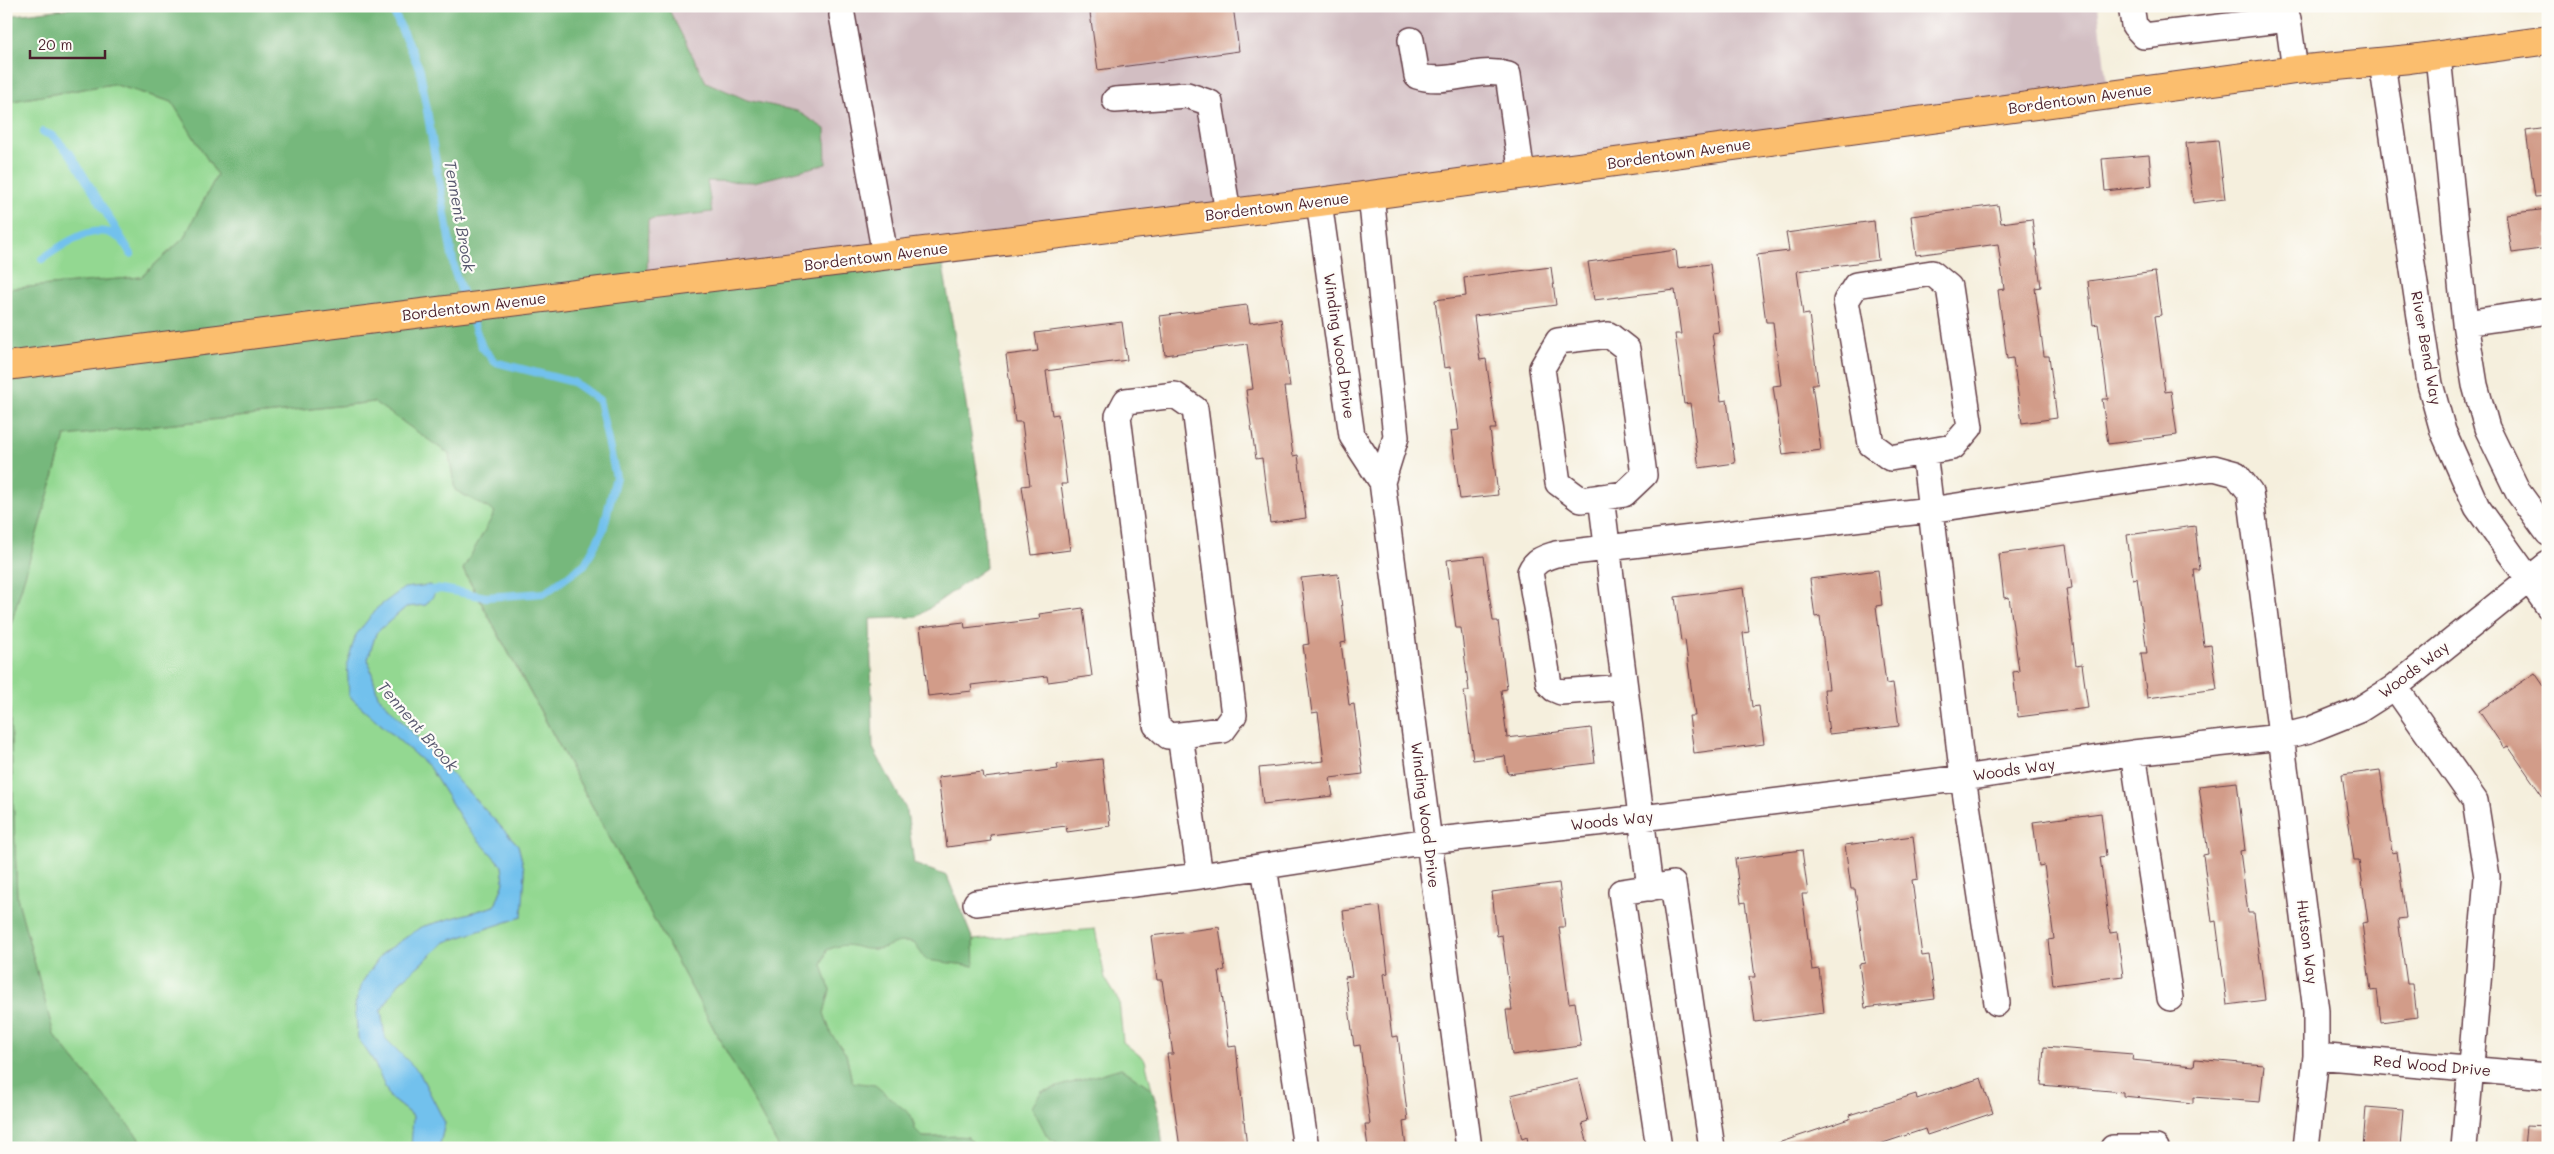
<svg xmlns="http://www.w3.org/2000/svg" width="2554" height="1154" viewBox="0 0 2554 1154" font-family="Mali,sans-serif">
	<rect width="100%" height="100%" fill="#fdfcf7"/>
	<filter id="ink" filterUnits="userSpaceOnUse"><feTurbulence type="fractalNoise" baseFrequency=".02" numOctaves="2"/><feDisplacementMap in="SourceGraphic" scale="10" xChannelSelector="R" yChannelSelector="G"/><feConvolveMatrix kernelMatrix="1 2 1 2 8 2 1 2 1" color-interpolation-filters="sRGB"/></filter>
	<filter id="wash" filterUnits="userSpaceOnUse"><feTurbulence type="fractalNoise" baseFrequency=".0096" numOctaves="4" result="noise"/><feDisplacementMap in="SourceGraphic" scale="20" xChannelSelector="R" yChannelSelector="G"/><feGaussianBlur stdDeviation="1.12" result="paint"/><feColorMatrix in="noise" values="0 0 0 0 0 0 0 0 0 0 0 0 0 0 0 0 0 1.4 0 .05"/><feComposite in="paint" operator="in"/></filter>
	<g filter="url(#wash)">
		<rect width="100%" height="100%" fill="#f5efdd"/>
		<path fill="#d2bec2" d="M 667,6 L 2098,6 L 2108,95 L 647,285 L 648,220 L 712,212 L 707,181 L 754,182 L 826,164 L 797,111 L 747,100 L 706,82 Z"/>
		<path fill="#93d891" stroke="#6e7c5e" d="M 113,84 L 172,102 L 217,175 L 184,238 L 141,277 L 6,289 L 6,102 Z
			M 375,402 L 449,454 L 455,490 L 496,512 L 463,570 L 779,1148 L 439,1148 L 445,1123 L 419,1072 L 385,1038 L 381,1011 L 398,984 L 445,942 L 521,917 L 525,873 L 518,845 L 378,696 L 368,659 L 376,633 L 406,607 L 426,605 L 377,608 L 349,696 L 429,767 L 466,826 L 502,866 L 504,882 L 495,906 L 421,927 L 382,954 L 363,981 L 355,1005 L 358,1038 L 373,1060 L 390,1098 L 413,1116 L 413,1147 L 147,1148 L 54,1035 L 17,897 L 7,638 L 65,436 Z
			M 1095,929 L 1105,978 L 1119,1001 L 1123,1042 L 1145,1060 L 1152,1089 L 1121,1068 L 1041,1123 L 1047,1136 L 1057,1143 L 1057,1148 L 977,1148 L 968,1137 C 952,1135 939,1138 923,1137 L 915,1129 L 911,1115 L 852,1082 L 846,1054 L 831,1034 L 824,1013 L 830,990 L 822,965 L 827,950 L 842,944 L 877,949 L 899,941 L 914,943 L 973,966 L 973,940 Z"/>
		<path fill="#76b87b" stroke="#606c53" d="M 89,6 L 667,6 L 706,82 L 747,100 L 797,111 L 825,129 L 826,164 L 754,182 L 707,181 L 712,212 L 648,220 L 647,285 L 940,248 L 982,500 L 986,568 L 917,617 L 870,619 L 873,748 L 907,811 L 914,864 L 947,876 L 973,940 L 974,966 L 926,960 L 914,943 C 892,939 892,948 876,949 C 854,951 853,939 827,950 L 822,965 L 830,990 L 824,1013 L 831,1034 L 846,1054 L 852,1082 L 875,1085 L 911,1115 L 915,1129 L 923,1137 C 939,1138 953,1135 968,1137 L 977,1148 L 779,1148 L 463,569 L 495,512 L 455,490 L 449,454 L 374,402 L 65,436 L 7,638 L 17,897 L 54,1035 L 147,1148 L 12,1148 L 6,1144 L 10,1122 L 6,1104 L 6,289 L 141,277 L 184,238 L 217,175 L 172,102 L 113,84 L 6,102 L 6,16 Z
			M 1121,1068 L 1152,1089 L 1159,1113 L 1163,1148 L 1057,1148 L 1057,1143 L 1047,1136 L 1032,1107 L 1041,1092 Z"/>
		<path fill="#72c1ed" stroke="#5e708c" d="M 430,585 L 434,595 L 426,605 L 406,607 L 376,633 L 368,659 L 378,696 L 518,845 L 525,873 L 522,917 L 445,942 L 398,984 L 381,1011 L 385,1038 L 419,1072 L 445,1123 L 439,1148 L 411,1148 L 413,1116 L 390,1098 L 373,1060 L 358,1038 L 355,1005 L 363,981 L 382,954 L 421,927 L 495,906 L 504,882 L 502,866 L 466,826 L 429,767 L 349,696 L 347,663 L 356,635 L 377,608 L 404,588 Z"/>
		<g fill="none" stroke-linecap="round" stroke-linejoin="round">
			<path stroke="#72c1ed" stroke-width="8" d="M 391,6 L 420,70 L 455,273 L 482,347 L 495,362 L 573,382 L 599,400 L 616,477 L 603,530 L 585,564 L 545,593 L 486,597 L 441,589 L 422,591
				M 43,132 L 53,136 L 71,155 L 131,254
				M 42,259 C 61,246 96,219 119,238"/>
		</g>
		<g id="blocks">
			<path fill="#d29c89" d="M 1089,6 L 1233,6 L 1239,51 L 1098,70 Z
				M 2548,128 L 2548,196 L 2535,197 L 2526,131 Z
				M 2218,140 L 2225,199 L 2193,203 L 2186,143 Z
				M 2149,155 L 2152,186 L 2105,191 L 2102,159 Z
				M 1998,205 L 2001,223 L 2032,219 L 2041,287 L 2035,288 L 2044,356 L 2049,356 L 2057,418 L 2022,423 L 2013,358 L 2007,359 L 1998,290 L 2004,289 L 1998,244 L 1916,255 L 1911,216 Z
				M 2548,209 L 2548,248 L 2512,253 L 2506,214 Z
				M 1874,221 L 1878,260 L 1797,271 L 1803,315 L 1809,314 L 1818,384 L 1812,384 L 1821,450 L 1783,455 L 1773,386 L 1781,385 L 1773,322 L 1766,322 L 1757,255 L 1789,251 L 1786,233 Z
				M 1676,250 L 1678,268 L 1710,264 L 1719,332 L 1712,333 L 1721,401 L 1727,400 L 1735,463 L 1699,468 L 1690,403 L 1684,404 L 1675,334 L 1681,334 L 1675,290 L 1594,300 L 1588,262 Z
				M 1551,267 L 1556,305 L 1474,316 L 1480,360 L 1486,359 L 1496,429 L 1490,429 L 1498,495 L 1460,499 L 1451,431 L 1459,430 L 1450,367 L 1444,368 L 1435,300 L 1466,296 L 1464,278 Z
				M 2155,272 L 2161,315 L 2155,316 L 2165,392 L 2171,391 L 2177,435 L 2108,444 L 2102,399 L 2108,399 L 2098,324 L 2093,325 L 2088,281 Z
				M 1247,305 L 1250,323 L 1281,319 L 1290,387 L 1284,387 L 1293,456 L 1298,455 L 1306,518 L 1270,523 L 1262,458 L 1256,459 L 1246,390 L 1253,389 L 1247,344 L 1165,355 L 1160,316 Z
				M 1122,322 L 1127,360 L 1046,371 L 1052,415 L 1058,414 L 1067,484 L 1061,484 L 1070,550 L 1032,555 L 1022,486 L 1030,485 L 1022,422 L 1015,422 L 1006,355 L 1038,351 L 1035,333 Z
				M 2195,526 L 2200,570 L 2194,570 L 2204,646 L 2211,645 L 2217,689 L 2147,698 L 2141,653 L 2147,653 L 2137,578 L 2133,579 L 2127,535 Z
				M 2066,545 L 2072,588 L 2066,589 L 2076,665 L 2082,664 L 2088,708 L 2018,717 L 2013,672 L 2019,671 L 2009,597 L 2004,598 L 1999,554 Z
				M 1484,556 L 1493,621 L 1498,621 L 1507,689 L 1501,690 L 1507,738 L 1591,728 L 1595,763 L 1508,774 L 1505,756 L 1473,760 L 1464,691 L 1469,691 L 1461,628 L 1456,628 L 1447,560 Z
				M 1878,570 L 1882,605 L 1876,606 L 1886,684 L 1893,683 L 1899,726 L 1829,734 L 1824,689 L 1829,689 L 1820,616 L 1815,617 L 1810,579 Z
				M 1338,574 L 1346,642 L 1341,643 L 1349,705 L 1354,704 L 1363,774 L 1330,778 L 1333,796 L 1263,804 L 1259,768 L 1324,761 L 1318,712 L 1312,713 L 1303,645 L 1309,644 L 1301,578 Z
				M 1743,588 L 1749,632 L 1743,633 L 1752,707 L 1759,706 L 1764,744 L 1694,753 L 1689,716 L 1695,716 L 1685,640 L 1681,641 L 1675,597 Z
				M 1083,608 L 1092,676 L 1048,682 L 1047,676 L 971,685 L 972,691 L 928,696 L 920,627 L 964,622 L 965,628 L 1040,619 L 1039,614 Z
				M 2535,673 L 2548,692 L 2548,804 L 2508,746 L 2504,748 L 2479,711 Z
				M 1102,759 L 1110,826 L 1067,832 L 1066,826 L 990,835 L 991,841 L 947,847 L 938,777 L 983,772 L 984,778 L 1058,769 L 1057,764 Z
				M 2380,770 L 2392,853 L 2397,852 L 2406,918 L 2398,919 L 2407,984 L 2413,984 L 2417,1017 L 2381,1022 L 2377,990 L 2371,991 L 2362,923 L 2368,922 L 2359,860 L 2354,860 L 2342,775 Z
				M 2237,782 L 2245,850 L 2240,851 L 2248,913 L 2254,913 L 2265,1000 L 2227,1005 L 2216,921 L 2212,922 L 2203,855 L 2208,854 L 2199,786 Z
				M 2101,813 L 2106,856 L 2100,857 L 2110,933 L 2117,932 L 2123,976 L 2053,985 L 2048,940 L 2054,939 L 2044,865 L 2039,866 L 2033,822 Z
				M 1913,836 L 1918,879 L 1912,880 L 1922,956 L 1929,955 L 1935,999 L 1865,1008 L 1859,964 L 1865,963 L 1855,889 L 1851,889 L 1845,845 Z
				M 1802,850 L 1808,894 L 1802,894 L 1812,970 L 1819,969 L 1824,1013 L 1755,1022 L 1749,977 L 1755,977 L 1745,902 L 1741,903 L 1735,859 Z
				M 1559,883 L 1565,927 L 1559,927 L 1569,1003 L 1575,1002 L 1581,1046 L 1512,1055 L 1506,1010 L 1512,1010 L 1502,935 L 1497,936 L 1492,892 Z
				M 1380,906 L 1388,973 L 1384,974 L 1392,1037 L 1398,1036 L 1408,1121 L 1403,1122 L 1406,1148 L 1368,1148 L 1365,1124 L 1370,1124 L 1360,1045 L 1354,1046 L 1345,977 L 1352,976 L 1343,911 Z
				M 1219,927 L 1225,970 L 1219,971 L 1229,1047 L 1236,1046 L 1247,1148 L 1180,1148 L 1167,1054 L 1173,1054 L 1162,980 L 1157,980 L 1151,936 Z
				M 2044,1047 L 2133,1054 L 2132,1060 L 2194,1066 L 2195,1059 L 2264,1065 L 2260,1102 L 2193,1097 L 2193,1103 L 2123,1096 L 2123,1092 L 2041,1085 Z
				M 1981,1078 L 1993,1113 L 1927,1135 L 1925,1129 L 1868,1148 L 1776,1148 L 1775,1144 L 1850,1119 L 1849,1115 L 1916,1094 L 1917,1099 Z
				M 1578,1079 L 1588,1121 L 1582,1123 L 1589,1148 L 1529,1148 L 1527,1137 L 1522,1139 L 1511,1095 Z
				M 2366,1107 L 2403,1110 L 2400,1148 L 2363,1148 Z
				M 2526,1126 L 2548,1127 L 2548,1148 L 2524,1148 Z"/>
		</g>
	</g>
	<g filter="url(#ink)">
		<use href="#blocks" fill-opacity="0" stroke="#643e46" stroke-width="1"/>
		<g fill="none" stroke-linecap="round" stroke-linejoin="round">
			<g stroke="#643e46" stroke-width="28">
				<path id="minor" d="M 2131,6 L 2134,25 L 2144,36 L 2288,19 L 2295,70
					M 842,15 L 885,255
					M 1411,40 L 1417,76 C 1448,86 1477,66 1508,75 L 1522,175
					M 2438,56 L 2465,323 L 2475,385 L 2487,428 L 2518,492 L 2548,533
					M 2382,63 L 2430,384 L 2443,431 L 2477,507 L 2548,606
					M 1115,100 L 1187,95 L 1210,103 L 1228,213
					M 1319,202 L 1352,436 L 1382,482 L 1396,437 L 1371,195
					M 1932,273 L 1949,287 L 1970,427 L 1953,447 L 1890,458 L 1871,444 L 1846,301 L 1856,285 Z
					M 2465,323 L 2548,311
					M 1609,335 L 1627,349 L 1644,475 L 1624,494 L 1581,500 L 1558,483 L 1542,368 L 1558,341 Z
					M 1924,452 L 1963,778 L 1997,1003
					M 1382,482 L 1469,1148
					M 1601,497 L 1650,888
					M 1624,687 L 1561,692 L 1554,689 L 1549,684 L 1530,572 C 1535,560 1544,558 1556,554 L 1930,510 L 2214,468 L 2236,474 L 2250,492 L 2316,1011 L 2316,1056 L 2306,1148
					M 2395,687 L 2475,801 L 2487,877 L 2464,1148
					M 1180,735 L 1223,730 L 1234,715 L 1195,409 L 1175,395 L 1126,401 L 1118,416 L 1156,725 L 1168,736 L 1180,735 L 1200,876
					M 2133,753 L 2170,998
					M 1264,866 L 1306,1148
					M 976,903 L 1200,876 L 1428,841 L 1642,818 L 1963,778 L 2133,753 L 2281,737 L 2309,730 L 2359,710 L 2395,687 L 2548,564
					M 2316,1056 L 2548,1076
					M 1659,1148 L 1621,892 L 1673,884 L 1712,1148
					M 2113,1148 L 2156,1148"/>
			</g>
			<g stroke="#643e46" stroke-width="30">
				<path id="major" d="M 6,366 L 398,316 L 1319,202 L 2295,70 L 2410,59 L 2548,40"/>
			</g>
			<use href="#minor" stroke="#fff" stroke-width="25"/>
			<use href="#major" stroke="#fbbe6e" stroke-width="28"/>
		</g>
	</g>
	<g text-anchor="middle" stroke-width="4.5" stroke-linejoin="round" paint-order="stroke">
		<g font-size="15" fill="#4a1f2b" stroke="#fdfcf7">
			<text transform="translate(2080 99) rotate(-8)" y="5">Bordentown Avenue</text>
			<text transform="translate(1679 154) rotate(-8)" y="5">Bordentown Avenue</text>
			<text transform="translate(1277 207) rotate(-7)" y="5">Bordentown Avenue</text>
			<text transform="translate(876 257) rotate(-7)" y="5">Bordentown Avenue</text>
			<text transform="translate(474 307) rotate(-7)" y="5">Bordentown Avenue</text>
			<text transform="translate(1339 346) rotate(82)" y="5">Winding Wood Drive</text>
			<text transform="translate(2426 348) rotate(80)" y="5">River Bend Way</text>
			<text transform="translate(2414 670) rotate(-37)" y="5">Woods Way</text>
			<text transform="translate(2014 770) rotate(-8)" y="5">Woods Way</text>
			<text transform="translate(1425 815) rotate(83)" y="5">Winding Wood Drive</text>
			<text transform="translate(1612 821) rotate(-6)" y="5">Woods Way</text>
			<text transform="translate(2307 942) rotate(83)" y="5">Hutson Way</text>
			<text transform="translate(2432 1066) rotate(5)" y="5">Red Wood Drive</text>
		</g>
		<g font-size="16" font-style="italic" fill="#58586f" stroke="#fdfcf7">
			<text transform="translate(460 216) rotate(80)" y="6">Tennent Brook</text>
			<text transform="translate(418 726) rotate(49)" y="6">Tennent Brook</text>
		</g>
	</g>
	<rect width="2554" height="1154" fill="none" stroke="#fdfcf7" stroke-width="25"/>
	<path d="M30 50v8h75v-8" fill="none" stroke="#4a1f2b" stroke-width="2.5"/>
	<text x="38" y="50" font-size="15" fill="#4a1f2b" stroke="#fdfcf7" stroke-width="4" paint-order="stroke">20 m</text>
</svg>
